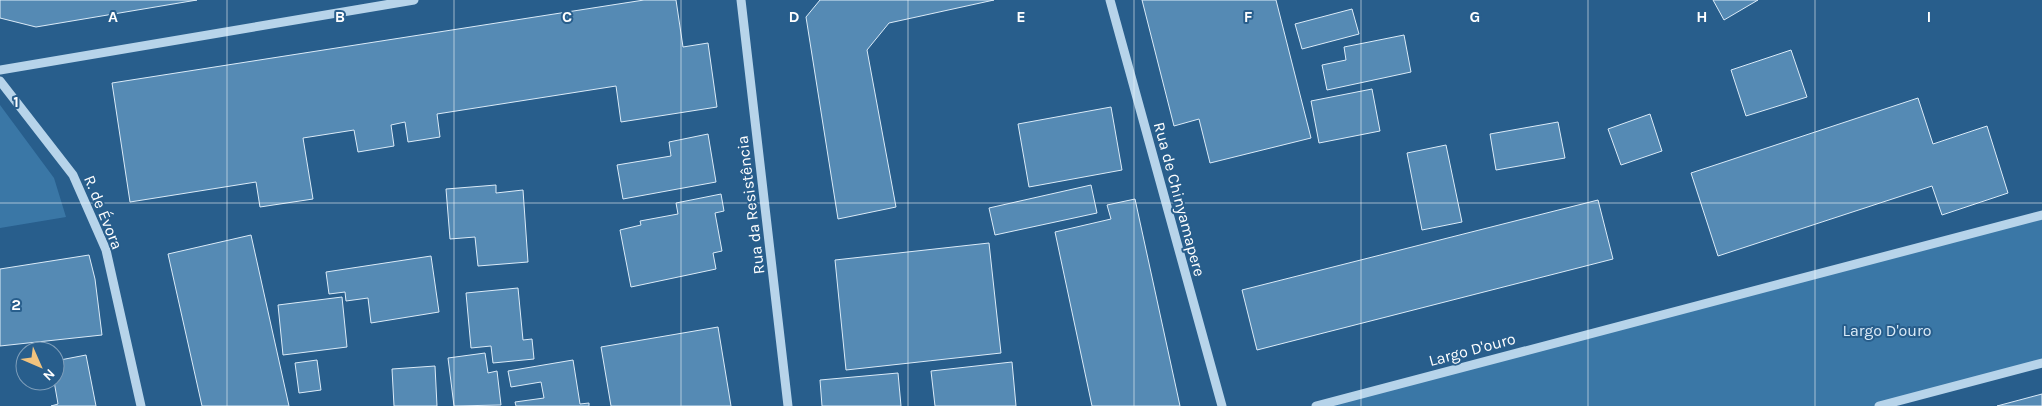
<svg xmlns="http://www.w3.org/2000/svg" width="2042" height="406" viewBox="0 0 2042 406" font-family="Karla,sans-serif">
	<rect width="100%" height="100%" fill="#285e8c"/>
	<path fill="#3a77a6" d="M 0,105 L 54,178 L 66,217 L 0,228 Z
		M 2042,215 L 2042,363 L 1879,406 L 1316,406 Z"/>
	<path fill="#558ab4" stroke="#dbebf8" d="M 0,0 L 197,0 L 36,27 L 0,18 Z
		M 644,0 L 676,0 L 683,47 L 708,43 L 717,107 L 621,122 L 616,86 L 437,114 L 440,137 L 408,142 L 405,122 L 391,125 L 394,146 L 358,152 L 354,130 L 303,138 L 313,199 L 260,207 L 256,182 L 130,202 L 112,83 Z
		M 820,0 L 994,0 L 889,23 L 867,50 L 896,207 L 838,219 L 806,17 Z
		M 1142,0 L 1276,0 L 1311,138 L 1210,163 L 1199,119 L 1174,126 Z
		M 1713,0 L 1758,0 L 1724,20 Z
		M 1352,9 L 1359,34 L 1302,49 L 1295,24 Z
		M 1404,35 L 1411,72 L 1327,90 L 1322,65 L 1346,60 L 1344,47 Z
		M 1791,50 L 1807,97 L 1746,116 L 1731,70 Z
		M 1372,89 L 1380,131 L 1319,143 L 1311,101 Z
		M 1918,98 L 1933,144 L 1987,126 L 2008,193 L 1942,215 L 1932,186 L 1718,256 L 1691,173 Z
		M 1111,107 L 1122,170 L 1029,187 L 1018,124 Z
		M 1650,114 L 1662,151 L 1621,165 L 1608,129 Z
		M 1558,122 L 1565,158 L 1496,170 L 1490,134 Z
		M 708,134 L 716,182 L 623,199 L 617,165 L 671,156 L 669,142 Z
		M 1446,145 L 1462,222 L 1422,230 L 1407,153 Z
		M 496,185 L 496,193 L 523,190 L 528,262 L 478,266 L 475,237 L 450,239 L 446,189 Z
		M 1091,185 L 1097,213 L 995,235 L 989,208 Z
		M 721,194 L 724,211 L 715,213 L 722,251 L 713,253 L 716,269 L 631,287 L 620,230 L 641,225 L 640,221 L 678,214 L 676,203 Z
		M 1135,199 L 1180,406 L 1092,406 L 1055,232 L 1111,219 L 1107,205 Z
		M 1598,200 L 1613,259 L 1257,350 L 1242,290 Z
		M 251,235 L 289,406 L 202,406 L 168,254 Z
		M 989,243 L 1001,353 L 846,370 L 835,260 Z
		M 89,255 L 95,279 L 102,335 L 0,346 L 0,269 Z
		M 431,256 L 439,312 L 371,323 L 368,298 L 346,301 L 345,292 L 329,294 L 326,272 Z
		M 518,288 L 523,340 L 532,339 L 534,359 L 493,363 L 491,346 L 471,348 L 466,293 Z
		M 342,297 L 347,347 L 283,355 L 278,305 Z
		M 718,327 L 731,406 L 611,406 L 601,347 Z
		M 485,353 L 488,373 L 497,371 L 501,405 L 454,406 L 448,358 Z
		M 86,355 L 96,406 L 51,406 L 58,404 L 54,381 L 55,361 Z
		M 317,360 L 321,390 L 299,393 L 295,363 Z
		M 573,360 L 580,404 L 589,403 L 589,406 L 516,406 L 515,402 L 544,398 L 541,382 L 511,387 L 508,371 Z
		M 1012,362 L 1016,406 L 935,406 L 931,371 Z
		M 435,366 L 437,406 L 394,406 L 392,369 Z
		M 898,373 L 901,406 L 822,406 L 820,380 Z
		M 2042,394 L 2042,406 L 1997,406 Z"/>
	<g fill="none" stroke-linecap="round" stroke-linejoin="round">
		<path stroke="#b7d4ea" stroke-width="9" d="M 741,0 L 788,406
			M 1110,0 L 1222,406
			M 0,70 L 414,0
			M 0,81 L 73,175 L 106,250 L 141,406
			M 1316,406 L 2042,215
			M 1879,406 L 2042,363"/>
	</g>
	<path fill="none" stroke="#fff" stroke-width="1" stroke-opacity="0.55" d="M 227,0 L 227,406M 454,0 L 454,406M 681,0 L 681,406M 908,0 L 908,406M 1134,0 L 1134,406M 1361,0 L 1361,406M 1588,0 L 1588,406M 1815,0 L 1815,406M 0,203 L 2042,203"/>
	<g text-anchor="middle" stroke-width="4" stroke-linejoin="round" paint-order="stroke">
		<g font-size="16" fill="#fff" stroke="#285e8c">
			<text transform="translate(1180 199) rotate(75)" y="6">Rua de Chinyamapere</text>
			<text transform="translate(750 205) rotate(-97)" y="6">Rua da Resistência</text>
			<text transform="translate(104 212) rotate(68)" y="6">R. de Évora</text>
			<text transform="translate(1472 349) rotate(-15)" y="6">Largo D'ouro</text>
		</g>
		<g font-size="16" fill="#dbebf8" stroke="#285e8c">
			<text x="1887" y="336">Largo D'ouro</text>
		</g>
	</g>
	<g font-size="16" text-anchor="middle" font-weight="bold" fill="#fff" stroke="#285e8c" stroke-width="4" stroke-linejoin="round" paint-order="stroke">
		<text x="113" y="22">A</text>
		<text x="340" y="22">B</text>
		<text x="567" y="22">C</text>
		<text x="794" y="22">D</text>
		<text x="1021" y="22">E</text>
		<text x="1248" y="22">F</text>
		<text x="1475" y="22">G</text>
		<text x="1702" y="22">H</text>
		<text x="1929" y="22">I</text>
		<text x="16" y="107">1</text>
		<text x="16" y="310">2</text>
	</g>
	<g transform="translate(40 366) rotate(135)"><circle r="24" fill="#285e8c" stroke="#7e9eba"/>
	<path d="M0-4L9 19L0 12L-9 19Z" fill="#f1c37e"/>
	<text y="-8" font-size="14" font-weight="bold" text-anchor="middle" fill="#ffffff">N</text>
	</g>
</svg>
